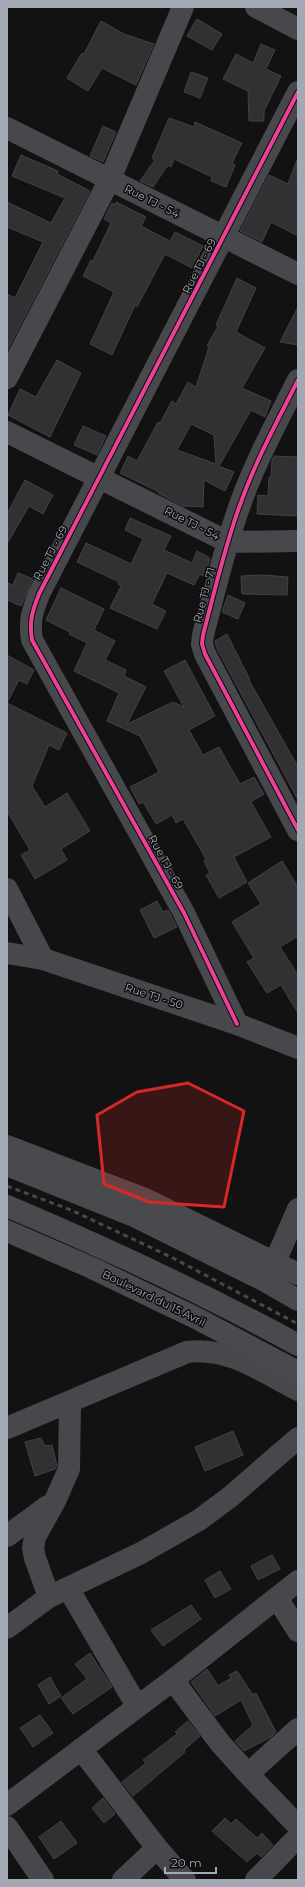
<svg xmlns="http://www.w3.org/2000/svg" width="305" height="1887" viewBox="0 0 305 1887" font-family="Montserrat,sans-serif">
	<rect width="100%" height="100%" fill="#121212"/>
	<path fill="#313133" stroke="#404246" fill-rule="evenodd" d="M 197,19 L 222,34 L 212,50 L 187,36 Z
		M 101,21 L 124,34 L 154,44 L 136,85 L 102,68 L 88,91 L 67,78 L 82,53 L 84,54 Z
		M 261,44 L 275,50 L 266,69 L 281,76 L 264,111 L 264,121 L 249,121 L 248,91 L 223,79 L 236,54 L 253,63 Z
		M 191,72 L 208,78 L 200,98 L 184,92 Z
		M 169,118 L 194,127 L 195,122 L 242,143 L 232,163 L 235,165 L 226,187 L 211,181 L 212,177 L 174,159 L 171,167 L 168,165 L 153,187 L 140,181 L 155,160 L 152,158 Z
		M 103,126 L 116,132 L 103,162 L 90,156 Z
		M 21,155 L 58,171 L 57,174 L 90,191 L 7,351 L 7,294 L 15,298 L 43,242 L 7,227 L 7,202 L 51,223 L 65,198 L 12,176 Z
		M 297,160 L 298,236 L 271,222 L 262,242 L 240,231 L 269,175 L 288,184 Z
		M 116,202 L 146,217 L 141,226 L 170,241 L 175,232 L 203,246 L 192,268 L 165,254 L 137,307 L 135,305 L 112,355 L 90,344 L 114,292 L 83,276 L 91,260 L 93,261 L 111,223 L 104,219 L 112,203 L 115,205 Z
		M 237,278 L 256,288 L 236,332 L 265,348 L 242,388 L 271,401 L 265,417 L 251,410 L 219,466 L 234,472 L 225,491 L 204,480 L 203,507 L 183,506 L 158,493 L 159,492 L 120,473 L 128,456 L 137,461 L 158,422 L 160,423 L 172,401 L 176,404 L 188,382 L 196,387 L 209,347 L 207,346 L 218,326 L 216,325 ZM 191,424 L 214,435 L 216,464 L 177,450 Z
		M 298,307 L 298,345 L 280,342 Z
		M 57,360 L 81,373 L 50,437 L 8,415 L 20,389 L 36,397 Z
		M 83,426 L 106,436 L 97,455 L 74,445 Z
		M 274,456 L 298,457 L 298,516 L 257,514 L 258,495 L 268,496 L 269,477 L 271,477 L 272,460 Z
		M 25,480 L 53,495 L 43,514 L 29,506 L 7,544 L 7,514 Z
		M 130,518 L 171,536 L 164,550 L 192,563 L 197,551 L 210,558 L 205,577 L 200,574 L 194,585 L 167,573 L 152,604 L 166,611 L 157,629 L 110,608 L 121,586 L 118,584 L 119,582 L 77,562 L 86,543 L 131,564 L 143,539 L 125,530 Z
		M 18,573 L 33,579 L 21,606 L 7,600 L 7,583 L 13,585 Z
		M 263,575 L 288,577 L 287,595 L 242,594 L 241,576 Z
		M 61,588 L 104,609 L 94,630 L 115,641 L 105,660 L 126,670 L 124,676 L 146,687 L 127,724 L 173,702 L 184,707 L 164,671 L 185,660 L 215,716 L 189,730 L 203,755 L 219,747 L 240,784 L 254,777 L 264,794 L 251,802 L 271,837 L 234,857 L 247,882 L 219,898 L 206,875 L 210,873 L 204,861 L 206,859 L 183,819 L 176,823 L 172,815 L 156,824 L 143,802 L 139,804 L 130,787 L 159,772 L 140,736 L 107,721 L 119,693 L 74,671 L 87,643 L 69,634 L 70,632 L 46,620 Z
		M 228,595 L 245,603 L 238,619 L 222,612 Z
		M 227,634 L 250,680 L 249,680 L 298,767 L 298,800 L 217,649 L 215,641 Z
		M 7,655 L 34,670 L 27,684 L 19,680 L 7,703 L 67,733 L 59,750 L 49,745 L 32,786 L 45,807 L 67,793 L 90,831 L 61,849 L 67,860 L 35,879 L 21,855 L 30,850 L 7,811 Z
		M 282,861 L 298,887 L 298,936 L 280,947 L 298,975 L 298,1013 L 281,985 L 267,993 L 247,962 L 254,958 L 232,922 L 261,904 L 248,883 Z
		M 157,901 L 163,912 L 168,910 L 177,927 L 154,938 L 140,910 Z
		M 233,1431 L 243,1455 L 205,1471 L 195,1447 Z
		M 41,1438 L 45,1446 L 52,1445 L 57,1466 L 55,1469 L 35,1476 L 25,1442 Z
		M 272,1555 L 280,1569 L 258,1580 L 251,1566 Z
		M 220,1571 L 231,1589 L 215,1598 L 205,1580 Z
		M 191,1605 L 201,1619 L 163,1646 L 151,1630 Z
		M 90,1653 L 112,1687 L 73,1714 L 61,1698 L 87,1679 L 75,1664 Z
		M 207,1669 L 218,1686 L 231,1678 L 229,1675 L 237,1671 L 253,1695 L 256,1693 L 276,1732 L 271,1737 L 244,1751 L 235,1741 L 253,1725 L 241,1700 L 215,1716 L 191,1682 Z
		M 50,1677 L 61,1696 L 49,1704 L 38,1685 Z
		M 40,1715 L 53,1733 L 33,1747 L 20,1728 Z
		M 188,1721 L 200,1736 L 184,1750 L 185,1752 L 133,1796 L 122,1782 L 146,1763 L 143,1760 L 177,1734 L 175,1732 Z
		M 103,1798 L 115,1814 L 104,1823 L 92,1808 Z
		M 225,1818 L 231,1824 L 236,1819 L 257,1838 L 262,1833 L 273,1845 L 261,1857 L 257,1853 L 247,1862 L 212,1831 Z
		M 61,1821 L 77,1843 L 54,1859 L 39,1837 Z"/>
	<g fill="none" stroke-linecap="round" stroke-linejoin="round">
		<path stroke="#46484b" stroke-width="22" d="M 256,7 L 298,29
			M 7,128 L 298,274
			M 7,378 L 110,179 L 183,7
			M 298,380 C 278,420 256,460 241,502 C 225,545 215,590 203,635 L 202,644 L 205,654 L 298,830
			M 7,432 L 228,542 L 298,541
			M 7,889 L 43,959
			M 7,953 L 43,959 L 237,1024 L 298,1048
			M 237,1024 L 184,913 L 32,640 C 29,621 32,612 39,594 L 298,92
			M 275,1262 L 298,1209
			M 7,1428 L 187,1352 C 227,1346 263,1372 298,1390
			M 7,1536 L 48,1506
			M 68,1588 L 137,1706
			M 49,1597 L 35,1558 L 33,1548 L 35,1537 L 55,1501 L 69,1469 L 70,1403
			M 277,1598 L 298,1631
			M 7,1628 L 49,1597 L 141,1553 L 199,1520 L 230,1497 L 298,1438
			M 173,1680 L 220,1743 L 248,1774 L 298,1826
			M 81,1749 L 157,1848 L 185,1880
			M 248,1774 L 298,1729
			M 7,1805 L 173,1680 L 298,1581
			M 7,1827 L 43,1880
			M 123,1880 L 157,1848
			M 256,1880 L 298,1837"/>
		<path stroke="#484a4d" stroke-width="22" d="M 7,1146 L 145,1199 L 298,1274
			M 7,1231 L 92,1268 L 196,1318 L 298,1372"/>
		<path stroke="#494a4d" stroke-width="22" d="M 7,1165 L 134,1216 L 265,1281 L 298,1300
			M 7,1206 C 106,1248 203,1293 298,1345"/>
		<path stroke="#46484a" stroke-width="3" stroke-dasharray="5 4" stroke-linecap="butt" d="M 7,1186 L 71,1210 L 171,1257 L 298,1324"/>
		<g stroke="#0c0c0e" stroke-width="6">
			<path id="cycleway" d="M 298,380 C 278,420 256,460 241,502 C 225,545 215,590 203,635 L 202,644 L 205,654 L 298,830
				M 237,1024 L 184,913 L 32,640 C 29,621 32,612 39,594 L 298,92"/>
		</g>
		<use href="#cycleway" stroke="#ea4096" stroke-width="4"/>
	</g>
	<path fill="#d62828" fill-opacity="0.2" stroke="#d62828" stroke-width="3" stroke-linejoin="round" d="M 188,1083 L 244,1111 L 224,1207 L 149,1202 L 104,1184 L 97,1115 L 137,1092 Z"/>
	<g text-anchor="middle" stroke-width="3" stroke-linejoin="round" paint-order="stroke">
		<g font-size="11" fill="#a2a9b5" stroke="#0c0c0e">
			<text transform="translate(152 201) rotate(27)" y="4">Rue TJ - 54</text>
			<text transform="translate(199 266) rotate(-63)" y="4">Rue TJ - 69</text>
			<text transform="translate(192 523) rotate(27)" y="4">Rue TJ - 54</text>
			<text transform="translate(50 553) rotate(-62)" y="4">Rue TJ - 69</text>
			<text transform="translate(204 595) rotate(-75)" y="4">Rue TJ - 71</text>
			<text transform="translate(166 862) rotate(61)" y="4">Rue TJ - 69</text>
			<text transform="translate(154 996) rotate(18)" y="4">Rue TJ - 50</text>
			<text transform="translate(154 1298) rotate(26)" y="4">Boulevard du 15 Avril</text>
		</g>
	</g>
	<rect width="305" height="1887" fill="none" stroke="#a2a9b5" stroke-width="16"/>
	<path d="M165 1867v6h51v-6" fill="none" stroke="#a2a9b5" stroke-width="2"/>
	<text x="171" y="1867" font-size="12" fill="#a2a9b5" stroke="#0c0c0e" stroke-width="3" paint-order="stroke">20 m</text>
</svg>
